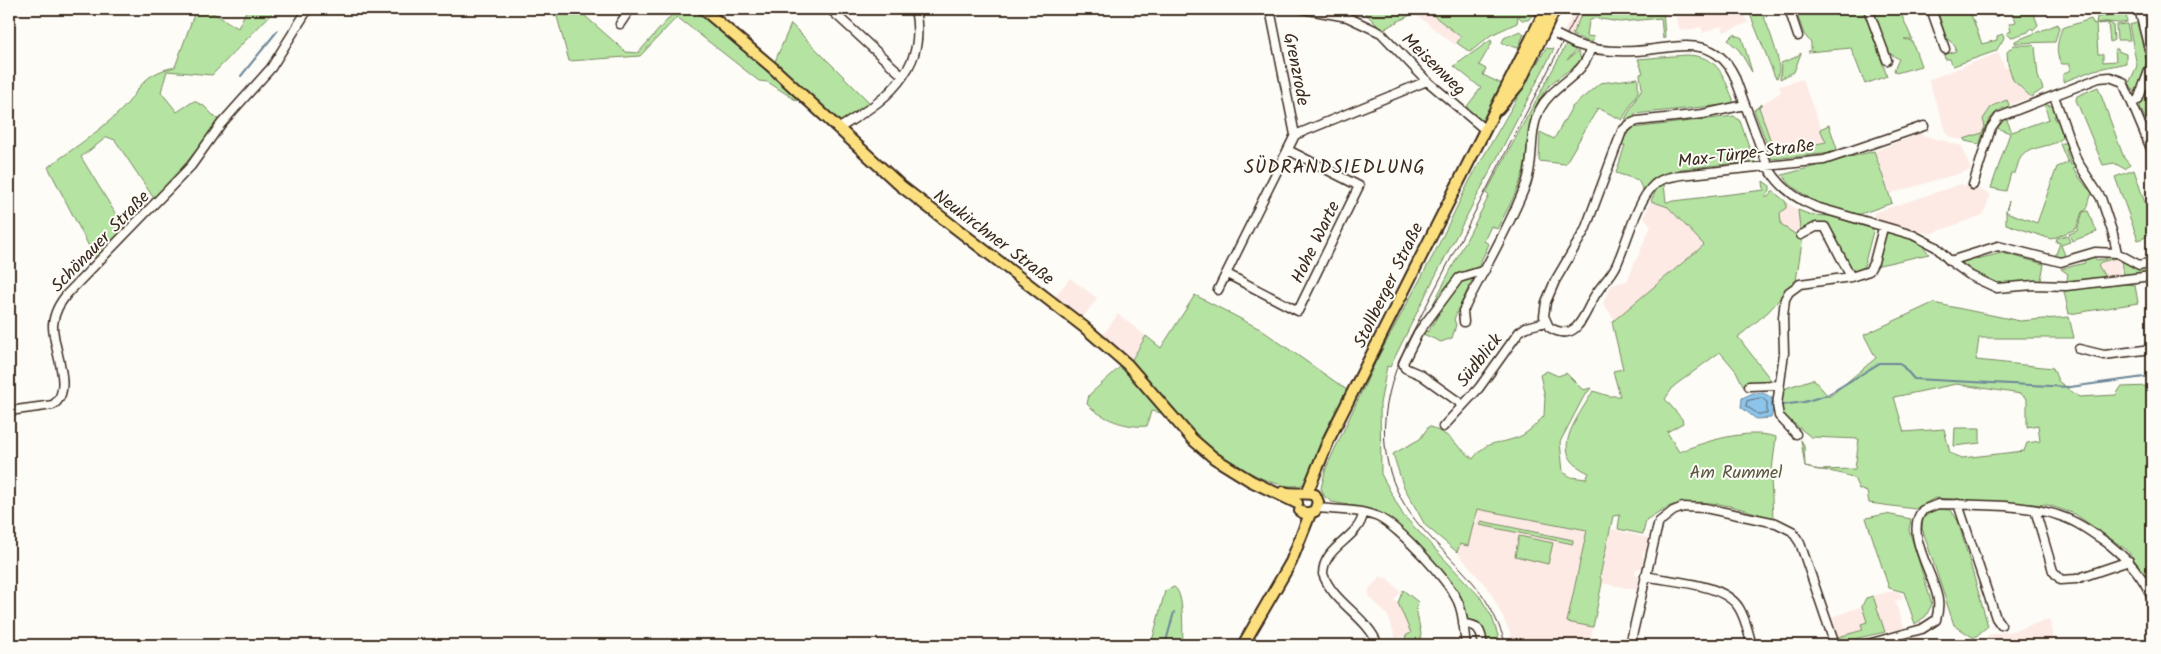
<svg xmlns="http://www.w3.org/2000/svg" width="2161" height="654" viewBox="0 0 2161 654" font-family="Kalam,sans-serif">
	<rect width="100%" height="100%" fill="#fdfcf7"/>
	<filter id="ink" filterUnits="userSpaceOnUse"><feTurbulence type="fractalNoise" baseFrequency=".02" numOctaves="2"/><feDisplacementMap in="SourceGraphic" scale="10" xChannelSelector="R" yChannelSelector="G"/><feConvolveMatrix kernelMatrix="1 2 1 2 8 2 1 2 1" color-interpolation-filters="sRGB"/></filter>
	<g filter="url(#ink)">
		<path fill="#fdeae5" d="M 1418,9 L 1425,9 L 1461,37 L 1455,45 L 1414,13 Z
			M 1576,9 L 1585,9 L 1571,37 L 1563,33 Z
			M 1673,9 L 1733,9 L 1736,16 L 1744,13 L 1748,23 L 1724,32 L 1721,26 L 1703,33 L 1701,27 L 1685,31 L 1684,29 L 1680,30 Z
			M 1998,53 L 2005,68 L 2009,67 L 2013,80 L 2031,97 L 2009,105 L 2007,100 L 1983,118 L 1985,127 L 1982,133 L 1960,140 L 1948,136 L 1928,80 Z
			M 1802,79 L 1826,141 L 1801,147 L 1797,146 L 1779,152 L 1778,147 L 1773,148 L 1759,106 L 1781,92 L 1779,86 Z
			M 1919,134 L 1962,146 L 1971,170 L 1889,194 L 1874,151 Z
			M 1961,184 L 1991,194 L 1983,215 L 1930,234 L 1874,219 L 1873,213 Z
			M 1651,201 L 1668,207 L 1704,244 L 1616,322 L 1603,303 L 1612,285 L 1627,281 L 1651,226 L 1644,217 Z
			M 1786,202 L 1798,210 L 1800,229 L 1798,236 L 1781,225 L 1780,213 L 1786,208 Z
			M 2116,258 L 2119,260 L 2122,278 L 2108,282 L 2098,265 L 2101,262 Z
			M 1070,278 L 1097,298 L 1082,319 L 1054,298 Z
			M 1118,314 L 1146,336 L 1130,361 L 1102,336 Z
			M 1477,509 L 1587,530 L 1567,622 L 1593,627 L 1589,645 L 1512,645 L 1510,632 L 1490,591 L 1457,552 L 1460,544 L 1468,545 Z
			M 1611,529 L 1649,538 L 1646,552 L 1643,551 L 1642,555 L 1644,558 L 1643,568 L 1636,569 L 1635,575 L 1639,576 L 1637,590 L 1602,583 L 1600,576 Z
			M 1380,577 L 1387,578 L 1401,592 L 1394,600 L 1401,606 L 1411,633 L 1396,639 L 1388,616 L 1369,596 L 1369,589 Z
			M 1887,592 L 1899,592 L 1904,598 L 1895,601 L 1904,628 L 1885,632 L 1873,596 Z
			M 1862,606 L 1867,622 L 1863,630 L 1838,637 L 1832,617 Z
			M 2049,619 L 2053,633 L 2053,645 L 1987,645 L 1985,641 L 1988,635 L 2016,630 Z"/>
		<path fill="#b5e4a2" stroke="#788760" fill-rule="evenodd" d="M 196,9 L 206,9 L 238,28 L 247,9 L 276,9 L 212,75 L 167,71 L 161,92 L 177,112 L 194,101 L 204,106 L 220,122 L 155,200 L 115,140 L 107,137 L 81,157 L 126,231 L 95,258 L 48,167 C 70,151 94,135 115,116 C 141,94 136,75 175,67 Z
			M 555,9 L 577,9 L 626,52 L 638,53 L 677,9 L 694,9 L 797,97 L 797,101 L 768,82 L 759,81 L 677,17 L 640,56 L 569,61 Z
			M 1361,9 L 1418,9 L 1414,13 L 1382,30 Z
			M 1425,9 L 1538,9 L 1528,20 L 1522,20 L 1518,16 L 1517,23 L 1491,35 L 1470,52 L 1457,43 L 1461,37 Z
			M 1584,9 L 1616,9 L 1633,13 L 1646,9 L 1663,9 L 1665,38 L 1663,39 L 1661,18 L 1620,22 L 1595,18 L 1589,21 L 1587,36 L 1594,37 L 1592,43 L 1572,35 Z
			M 1748,9 L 1761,9 C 1766,23 1785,66 1777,78 L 1775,77 Z
			M 1795,9 L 1863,9 L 1887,76 L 1865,84 L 1851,48 L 1808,52 L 1811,49 L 1811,43 L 1804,34 Z
			M 1871,9 L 1899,9 L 1912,39 L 1904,39 L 1912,41 L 1921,66 L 1896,73 L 1894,70 L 1899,59 L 1889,53 Z
			M 1937,9 L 1969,9 L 1982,44 L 1997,40 L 1997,36 L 2003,34 L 2004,38 L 1996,51 L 1953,66 L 1950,59 L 1945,59 L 1944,55 L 1956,51 L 1955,45 L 1946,38 Z
			M 2012,9 L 2032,9 L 2038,25 L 2033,30 L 2031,28 L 2028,32 L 2012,37 L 2007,35 L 2007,33 L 2011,31 L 2009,24 L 2016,22 Z
			M 2119,13 L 2126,14 L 2127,22 C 2117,25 2107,20 2096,23 L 2097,17 Z
			M 2091,19 L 2094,25 L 2096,24 L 2108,22 L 2113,25 L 2114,40 L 2110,42 L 2108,23 L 2096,24 L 2098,54 L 2103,54 L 2103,62 L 2116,61 L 2115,49 L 2118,49 L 2118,51 L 2126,54 L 2126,63 L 2094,70 L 2063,82 L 2063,74 L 2070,70 L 2070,64 L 2062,64 C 2054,54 2058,40 2062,28 Z
			M 2137,23 L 2147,61 L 2136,94 L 2129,83 L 2137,66 L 2129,25 Z
			M 791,24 L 872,105 L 839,124 L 773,66 Z
			M 2058,24 L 2059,28 L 2055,42 L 2015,43 L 2015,41 Z
			M 2127,24 L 2130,40 L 2117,40 L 2116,25 Z
			M 1520,31 L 1524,34 L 1518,48 L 1502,43 L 1504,38 Z
			M 1734,34 L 1742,38 L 1752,72 L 1739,50 L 1728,40 Z
			M 1491,40 L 1492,43 L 1479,65 L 1486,69 L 1483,75 L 1502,84 L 1482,123 L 1465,109 L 1481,88 L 1454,66 Z
			M 1566,45 L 1576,50 L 1567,60 L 1578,51 L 1581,59 C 1575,68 1565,72 1557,79 C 1537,93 1530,120 1527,143 L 1531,143 L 1531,145 L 1527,146 C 1526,179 1512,200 1497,229 L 1491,226 L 1484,241 L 1489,244 L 1454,319 L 1456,325 L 1452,338 L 1441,342 L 1421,333 L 1424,329 L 1428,332 L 1439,314 L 1430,310 L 1489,196 L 1486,193 Z
			M 2014,45 L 2033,45 L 2035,47 L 2038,76 L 2043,89 L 2031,97 L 2013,80 L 2008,64 L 2007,52 Z
			M 1546,48 L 1554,49 L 1428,290 L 1390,367 L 1387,366 L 1380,404 L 1381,474 L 1403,515 L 1480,597 L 1492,617 L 1501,645 L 1485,642 L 1483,630 L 1479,622 L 1466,619 L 1458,594 L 1449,582 L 1386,518 L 1360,507 L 1332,502 L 1324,496 L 1321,488 L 1326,468 L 1377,359 L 1435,252 L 1470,180 Z
			M 1801,53 L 1794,72 L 1780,79 L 1781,63 L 1794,58 Z
			M 1686,55 C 1718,56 1722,73 1733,99 L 1733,104 L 1634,114 L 1635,118 L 1625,119 L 1642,88 L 1640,74 L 1643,73 L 1638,59 Z
			M 2151,76 L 2152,81 L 2152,134 L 2140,107 Z
			M 1638,78 L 1638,92 L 1622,120 L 1598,108 L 1565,164 L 1539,161 L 1540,132 L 1554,139 L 1572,107 L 1600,83 Z
			M 2098,87 L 2124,158 L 2130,165 L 2125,169 L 2114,163 L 2103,165 L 2076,100 L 2077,96 Z
			M 2007,100 L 2009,105 L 2008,110 L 2005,110 L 2004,108 C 1988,115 1986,126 1980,142 L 1983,143 L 1983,145 L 1965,141 L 1964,139 L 1982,133 L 1985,127 L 1983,119 L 1992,106 Z
			M 1762,104 L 1759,107 L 1773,148 L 1778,147 L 1779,150 L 1770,152 L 1754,110 Z
			M 2044,104 L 2054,107 L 2057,115 L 2054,116 L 2056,121 L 2059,120 L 2065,135 C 2056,149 2031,144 2021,157 C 2018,161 2017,169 2015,173 L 2011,173 L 2006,191 L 1991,188 L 2010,133 L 1997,128 L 2006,118 L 2012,132 L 2049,119 Z
			M 1734,116 L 1740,121 L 1756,166 L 1741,168 L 1739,163 L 1680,169 L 1680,173 L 1655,178 L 1643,190 L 1638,180 L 1616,173 L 1625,145 L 1622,145 L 1624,138 L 1633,128 Z
			M 1829,125 L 1837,149 L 1833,153 L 1771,159 L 1772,154 L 1797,146 L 1801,147 L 1826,142 L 1820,129 Z
			M 2063,143 L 2067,143 L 2069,147 L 2066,149 L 2071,165 L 2075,164 L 2076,168 L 2073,169 L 2088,189 L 2090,187 L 2095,193 L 2091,195 L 2087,209 L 2082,212 L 2076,229 L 2051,239 L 2006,224 L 2006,210 L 2009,201 L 2006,212 L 2037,223 L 2057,167 L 2068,163 L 2060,144 Z
			M 1874,151 L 1892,203 L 1855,216 L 1813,201 L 1791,185 L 1782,175 Z
			M 2134,170 L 2152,224 L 2152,235 L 2138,240 L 2115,177 Z
			M 1763,181 L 1770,186 L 1770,190 L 1765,197 L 1768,197 L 1773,191 L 1786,202 L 1786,208 L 1780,213 L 1781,225 L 1798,236 L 1800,229 L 1798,210 L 1811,215 L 1830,216 L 1873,229 L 1873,231 L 1864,266 L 1859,271 L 1853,271 L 1848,266 L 1826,225 L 1803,236 L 1796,281 L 1768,312 L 1738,337 L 1774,384 L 1743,385 L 1736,371 L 1720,352 L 1674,386 L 1665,399 L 1682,419 L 1683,423 L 1667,432 L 1679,452 C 1706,441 1748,428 1776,437 L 1771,478 L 1773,519 C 1743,508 1705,497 1673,505 C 1664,508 1654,515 1646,520 L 1643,534 L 1618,529 L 1620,515 L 1613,516 L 1600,576 L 1602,583 L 1593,627 L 1567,622 L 1587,530 L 1477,509 L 1468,546 L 1460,544 L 1457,552 L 1425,525 L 1403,485 L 1393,454 L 1420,439 L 1429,426 L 1446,435 L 1473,459 C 1487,440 1494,445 1513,439 C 1526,436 1535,425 1544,416 L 1545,397 L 1540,375 L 1547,371 L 1558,376 L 1566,373 L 1583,390 L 1591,388 L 1583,398 L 1560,442 L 1563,472 L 1571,477 L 1586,479 L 1589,473 C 1546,454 1577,420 1593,391 L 1609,396 L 1620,396 L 1613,371 L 1623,369 L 1612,322 L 1704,245 L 1668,207 L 1651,201 L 1657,188 L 1664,184 L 1666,202 L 1764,190 Z
			M 2088,211 L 2097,232 L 2072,241 L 2069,234 L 2077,231 L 2083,212 Z
			M 1885,231 C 1903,235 1918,238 1929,254 L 1875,266 Z
			M 2067,235 L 2070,242 L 2061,245 L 2066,258 L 2055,257 L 2060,243 L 2056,242 L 2057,238 Z
			M 2002,253 L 2044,264 L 2040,285 L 1997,288 L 1950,261 L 1975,256 L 1977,259 Z
			M 2106,254 L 2116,258 L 2101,262 L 2098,265 L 2108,282 L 2135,285 L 2138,303 L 2069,314 L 2063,287 L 2066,286 L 2068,274 L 2061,269 L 2085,263 L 2082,256 L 2094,256 L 2096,260 L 2106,259 Z
			M 2122,260 L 2131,266 L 2138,267 L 2138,270 L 2152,269 L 2152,273 L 2124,278 Z
			M 1195,295 L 1260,329 L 1347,390 L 1322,438 L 1305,484 C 1291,489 1275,484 1261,478 C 1199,450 1173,410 1131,361 L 1146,336 L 1161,348 Z
			M 1933,303 L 2020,321 L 2069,317 L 2074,338 L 1979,338 L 1976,360 L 2053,368 L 2058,381 L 2079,397 L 2116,395 L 2121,387 L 2152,386 L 2152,584 L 2127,550 L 2075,514 L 2048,505 L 1935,498 L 1915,509 L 1869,503 L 1867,492 L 1859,489 L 1854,478 C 1838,471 1823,471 1805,467 L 1801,440 L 1804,445 L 1805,467 L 1818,470 L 1855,469 L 1859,439 L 1811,437 L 1782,414 L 1780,390 L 1813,379 L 1829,397 L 1876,358 L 1864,335 ZM 1956,384 L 2021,394 L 2027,399 L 2027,427 L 2038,425 L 2040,441 L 2027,443 L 2024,451 L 1962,458 L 1950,453 L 1944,429 L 1904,432 L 1894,397 Z
			M 1120,367 L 1142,386 L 1162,413 L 1151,411 L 1147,426 C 1126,428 1102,419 1087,404 L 1089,395 Z
			M 1955,428 L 1980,428 L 1980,443 L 1954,446 Z
			M 1935,509 L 1951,510 L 1958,521 L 1988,626 L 1974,638 L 1954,625 L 1922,528 L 1923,518 Z
			M 1886,514 L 1911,519 L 1909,530 L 1932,604 L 1926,616 L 1915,624 L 1904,592 L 1889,588 L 1866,518 Z
			M 1481,521 L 1573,540 L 1573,544 L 1480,525 Z
			M 1519,536 L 1553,543 L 1548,564 L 1515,556 Z
			M 1174,587 C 1185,593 1182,632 1183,645 L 1151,645 L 1165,591 Z
			M 1403,590 L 1418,602 L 1416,608 L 1421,634 L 1419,644 L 1412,645 L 1407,642 L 1405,636 L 1411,633 L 1398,603 Z
			M 1873,596 L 1885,632 L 1854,639 L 1855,642 L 1851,643 L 1850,641 L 1848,642 L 1848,644 L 1843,645 L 1838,637 L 1863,630 L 1861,624 L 1867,622 L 1862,606 L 1866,598 Z"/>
		<path fill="#8cc4ea" stroke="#6c8698" d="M 1753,393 L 1763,393 L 1771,397 L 1774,406 L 1771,418 L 1756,419 L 1741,407 L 1742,398 Z"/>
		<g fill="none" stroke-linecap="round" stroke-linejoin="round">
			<path stroke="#5b6870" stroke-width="1" d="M 1762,398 L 1767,402 L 1767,414 L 1758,414 L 1746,406 L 1747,401 Z"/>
			<path stroke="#6c8698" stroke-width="2" d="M 241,76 L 278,30
				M 1782,405 L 1804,402 L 1827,395 L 1880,363 L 1900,363 L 1914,379 L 2070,387 L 2152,376
				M 1165,645 L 1174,612"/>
			<g stroke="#3b2a1e" stroke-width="11">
				<path id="minor" d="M 830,9 L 903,76 C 887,100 861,114 838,129
					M 1270,9 L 1295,135
					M 1303,9 L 1347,17 L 1381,33 L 1427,81 L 1484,129
					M 1789,9 L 1798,36
					M 1868,9 L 1887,60
					M 1931,9 L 1945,49
					M 1995,9 L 1996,11
					M 2139,9 L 2152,61
					M 620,24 L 630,9
					M 1575,44 C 1595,51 1614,52 1635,51 C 1673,49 1713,32 1734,75 L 1768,167 C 1779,186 1796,199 1816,207 L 1913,235 L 1936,247 L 1950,261 L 1971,276 L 1997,288 L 2034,285 L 2066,286 L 2152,276
					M 903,76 C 918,55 920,34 915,9
					M 2054,96 L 2077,161 L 2101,198 L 2113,234 L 2117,253
					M 2133,102 L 2138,100 L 2149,71 L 2152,69
					M 1745,105 L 1703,114 L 1637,121 L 1630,124 L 1622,131 L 1585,230 L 1555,281 L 1546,302 L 1544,316 L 1549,327 C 1576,344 1583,317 1594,297 C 1600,286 1610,278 1616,266 C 1626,245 1637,201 1653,186 C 1660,178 1671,177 1681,175 L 1824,160 L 1924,126
					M 1973,185 L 1991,128 L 1999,117 L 2099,78 L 2110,77 L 2123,82 L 2152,151
					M 1801,235 L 1816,227 L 1825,227 L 1851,277
					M 1950,261 L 1998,246 L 2061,262 L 2095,252 L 2117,253 L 2139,265 L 2152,262
					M 1227,274 L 1298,311 L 1359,186 L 1288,150
					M 1218,290 L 1295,135 L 1427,81
					M 1464,322 L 1463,311 C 1484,269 1509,228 1526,184 C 1535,160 1528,132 1540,109 C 1552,85 1585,76 1590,49
					M 2079,349 L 2104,355 L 2152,349
					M 1749,386 L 1778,385
					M 1463,405 L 1421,375 L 1405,368 L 1403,363 L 1418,333 L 1459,278 L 1485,270
					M 9,411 L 53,405 C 75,390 52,347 53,325 C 54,312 60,303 67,294 L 191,166 L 221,124 L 271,68 L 308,9
					M 1443,427 L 1479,388 L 1519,332 L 1526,327 L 1546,322
					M 1796,434 L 1779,416 L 1777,405 L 1784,353 L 1783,317 L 1785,299 L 1789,292 L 1800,284 L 1851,277 L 1869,271 L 1874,262 L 1883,228
					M 1958,504 L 1996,618 L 2001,625
					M 1317,508 C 1336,510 1359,509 1378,517 C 1398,526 1454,585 1460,607 C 1464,619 1464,633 1466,645
					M 2035,510 L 2053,571 L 2061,580 L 2076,579 L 2129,561
					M 1363,514 C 1359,539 1323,546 1323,574 C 1333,603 1367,616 1378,645
					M 1645,576 C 1672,582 1724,583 1739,608 C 1746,619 1748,633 1752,645
					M 1463,624 C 1479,624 1481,631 1483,645
					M 1630,645 L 1656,533 L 1659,522 L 1673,511 L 1683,507 L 1705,508 L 1776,523 L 1792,531 L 1800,543 L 1835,645
					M 1864,645 L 1922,629 L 1936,620 C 1938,613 1939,607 1938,600 C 1935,576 1903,532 1923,510 L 1938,504 C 1973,505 2028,504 2060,516 C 2079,522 2094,534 2110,545 C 2128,560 2144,576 2152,599"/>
			</g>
			<g stroke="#3b2a1e" stroke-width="14">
				<path id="major" d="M 703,9 L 773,68 L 901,186 L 1084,327 L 1127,364 L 1192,439 L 1214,458 L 1251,481 L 1297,503
					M 1498,109 L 1519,84 L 1555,9
					M 1283,492 C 1296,496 1306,491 1315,495 L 1318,502 L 1315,511 L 1306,514 L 1300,511
					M 1307,493 L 1330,437 L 1546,9
					M 1243,645 L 1291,562 L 1310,514"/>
			</g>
			<use href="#minor" stroke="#fdfcf7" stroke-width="8"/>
			<use href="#major" stroke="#fce080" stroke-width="10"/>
			<path stroke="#3b2a1e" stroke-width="1" d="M 1620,9 L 1633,11 L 1641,9
				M 1506,645 C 1487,585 1459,570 1420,526 C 1371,468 1378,403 1409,339 L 1580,9"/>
			<g stroke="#3b2a1e" stroke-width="11" stroke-linecap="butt">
				<path id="minor-bridge" d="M 1557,35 L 1575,44"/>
			</g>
			<use href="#minor-bridge" stroke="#fdfcf7" stroke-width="8"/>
		</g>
	</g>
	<g text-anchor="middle" stroke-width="4" stroke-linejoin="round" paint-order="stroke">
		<g font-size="18" fill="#3b2a1e" stroke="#fdfcf7">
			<text transform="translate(1434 64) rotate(44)" y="6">Meisenweg</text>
			<text transform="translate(1297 69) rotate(79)" y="6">Grenzrode</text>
			<text transform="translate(1746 153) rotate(-7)" y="6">Max-Türpe-Straße</text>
			<text transform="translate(994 237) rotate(37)" y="6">Neukirchner Straße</text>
			<text transform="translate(100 241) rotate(-46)" y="6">Schönauer Straße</text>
			<text transform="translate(1315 242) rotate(-64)" y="6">Hohe Warte</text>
			<text transform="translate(1388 285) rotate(-64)" y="6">Stollberger Straße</text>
			<text transform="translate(1479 360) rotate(-52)" y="6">Südblick</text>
		</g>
		<g font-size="18" fill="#5a583f" stroke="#fdfcf7">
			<text x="1736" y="478">Am Rummel</text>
		</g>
		<g font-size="19" letter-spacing="1" fill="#3b2a1e" stroke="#fdfcf7">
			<text x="1335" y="173">SÜDRANDSIEDLUNG</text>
		</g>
	</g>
	<rect width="2161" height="654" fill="none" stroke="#fdfcf7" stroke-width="30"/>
	<rect x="15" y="15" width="2131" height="624" fill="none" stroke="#3b2a1e" stroke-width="2" filter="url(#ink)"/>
</svg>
